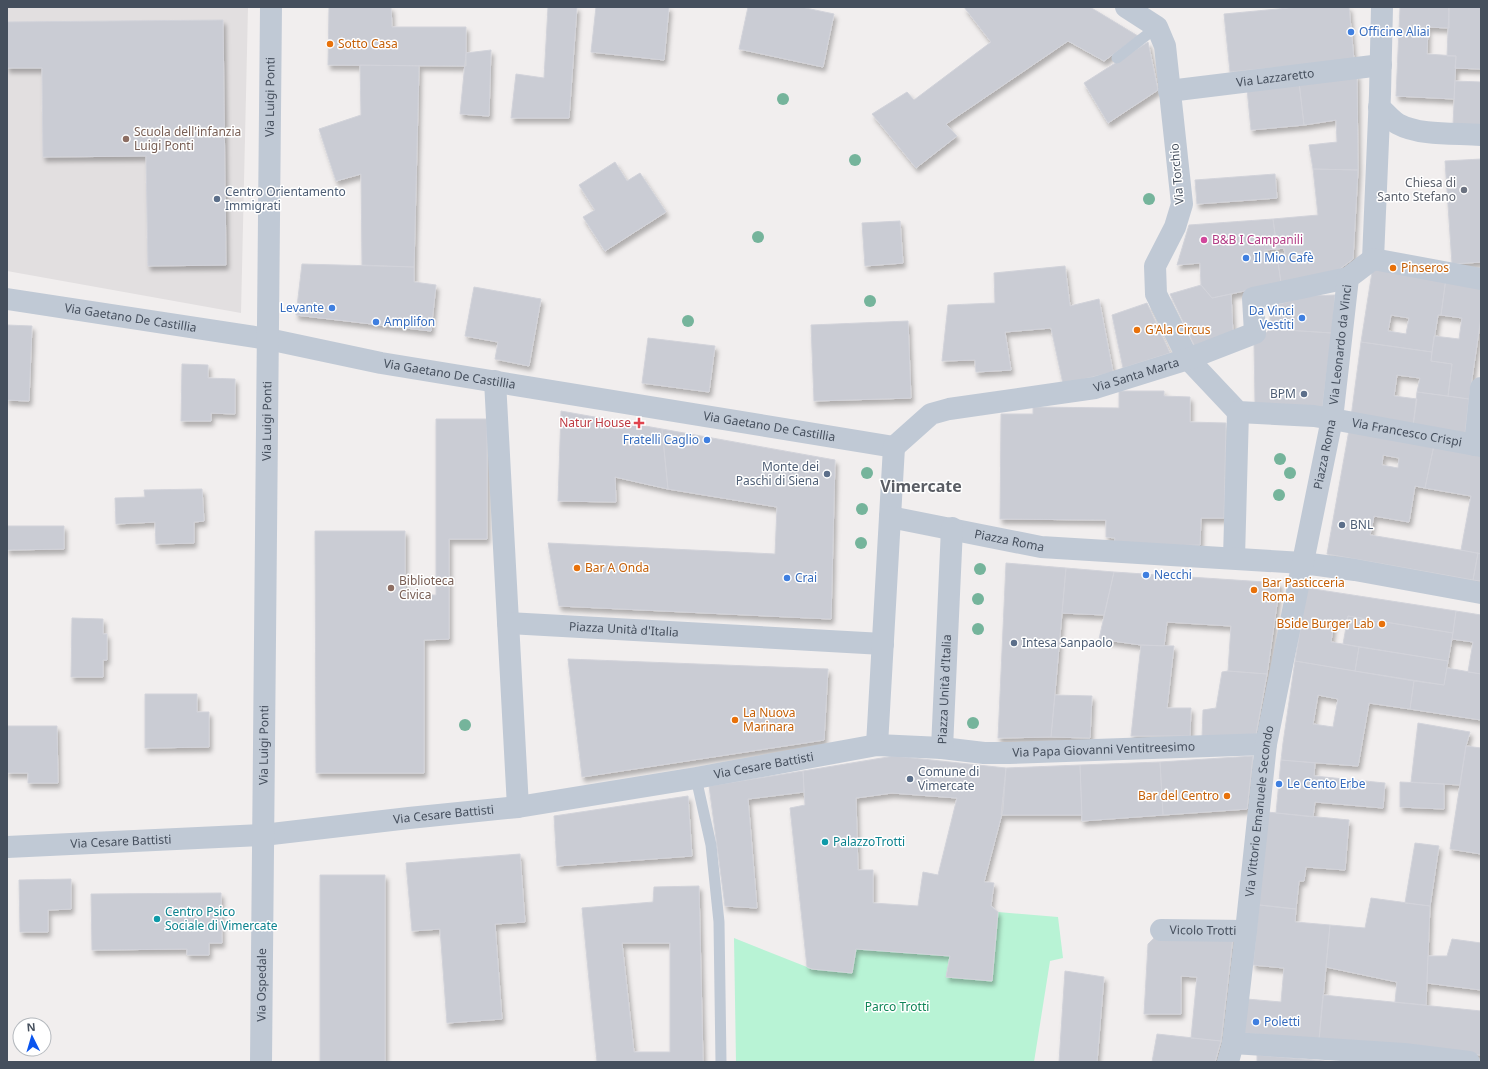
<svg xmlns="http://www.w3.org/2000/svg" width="1488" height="1069" viewBox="0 0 1488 1069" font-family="'Noto Sans',sans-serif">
	<defs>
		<filter id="shadow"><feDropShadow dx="2.5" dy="4.5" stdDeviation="2" flood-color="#0004"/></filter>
	</defs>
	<rect width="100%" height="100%" fill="#f1eeee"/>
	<path fill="#e2dfe0" d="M 7,7 L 248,7 L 241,313 L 7,271 Z"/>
	<path fill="#b8f3d5" d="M 998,912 L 1058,917 L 1063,958 L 1050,961 L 1034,1062 L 736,1062 L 734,938 L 812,969 L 852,973 L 856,949 L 950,956 L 946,977 L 992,981 Z"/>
	<path fill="#caccd4" stroke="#d2d3da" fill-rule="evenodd" filter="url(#shadow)" d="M 329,7 L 391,7 L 392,27 L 466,27 L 466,66 L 328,65 Z
		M 548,7 L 577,7 L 569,118 L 511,118 L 516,74 L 544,78 Z
		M 596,7 L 669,7 L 664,60 L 591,52 Z
		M 748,7 L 801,7 L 834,14 L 823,67 L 739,49 Z
		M 964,7 L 1090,7 L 1138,36 L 1104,61 L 1068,41 L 946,124 L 957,136 L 916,168 L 872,114 L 907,92 L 914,100 L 991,42 Z
		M 1299,7 L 1349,7 L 1354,60 L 1230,72 L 1224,14 Z
		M 1400,7 L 1449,7 L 1449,28 L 1428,27 L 1427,54 L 1456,56 L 1454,99 L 1396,96 Z
		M 1449,7 L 1481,7 L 1481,69 L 1455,68 L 1456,56 L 1447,56 Z
		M 223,20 L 226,265 L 148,266 L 146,156 L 43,157 L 42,68 L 7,68 L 7,22 Z
		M 1148,42 L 1158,90 L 1108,123 L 1084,83 Z
		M 491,50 L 489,116 L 460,114 L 466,53 Z
		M 360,65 L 419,66 L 414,267 L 362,265 L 361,174 L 336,181 L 319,129 L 361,115 Z
		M 1357,74 L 1358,170 L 1313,169 L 1309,145 L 1337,142 L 1336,120 L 1304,125 L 1299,82 Z
		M 1455,81 L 1481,82 L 1481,126 L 1453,125 Z
		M 1299,82 L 1304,125 L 1251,130 L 1247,89 Z
		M 1481,159 L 1481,262 L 1452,264 L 1445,161 Z
		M 615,162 L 627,181 L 640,173 L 666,212 L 605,251 L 583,217 L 595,210 L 579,185 Z
		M 1313,169 L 1358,170 L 1353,259 L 1337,271 L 1281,283 L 1278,262 L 1286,261 L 1284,248 L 1277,249 L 1273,219 L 1318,215 Z
		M 1275,174 L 1277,198 L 1197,204 L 1195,180 Z
		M 1273,219 L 1277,249 L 1264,250 L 1265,264 L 1278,262 L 1281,283 L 1212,298 L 1201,285 L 1200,263 L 1177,265 L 1189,225 Z
		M 900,221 L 903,263 L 865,266 L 862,223 Z
		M 302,264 L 414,267 L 414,282 L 436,285 L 431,331 L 296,315 Z
		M 1065,266 L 1070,306 L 1099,299 L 1113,372 L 1063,384 L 1051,328 L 1005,332 L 1011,370 L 976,372 L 975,360 L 942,361 L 948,305 L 995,303 L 994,273 Z
		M 1381,266 L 1446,278 L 1441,315 L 1438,315 L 1432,352 L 1361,342 L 1372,272 ZM 1391,315 L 1409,318 L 1406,334 L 1388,331 Z
		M 1446,278 L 1481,283 L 1481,317 L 1469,399 L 1448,396 L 1452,364 L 1431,361 L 1434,336 L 1459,339 L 1462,318 L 1441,315 Z
		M 1201,285 L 1212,298 L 1231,294 L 1233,334 L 1195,347 L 1170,294 Z
		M 474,287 L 541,299 L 529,366 L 495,359 L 498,342 L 465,336 Z
		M 1335,295 L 1332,333 L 1270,329 L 1270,307 L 1306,296 Z
		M 1147,303 L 1170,353 L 1123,368 L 1112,315 Z
		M 908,321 L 911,398 L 814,401 L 811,325 Z
		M 7,325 L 32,326 L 29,401 L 7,400 Z
		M 1270,329 L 1332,333 L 1322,409 L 1255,403 L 1254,345 Z
		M 648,338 L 715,346 L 709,392 L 642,383 Z
		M 1361,342 L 1432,352 L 1431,361 L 1452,364 L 1448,396 L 1417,392 L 1420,378 L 1397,375 L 1394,396 L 1417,399 L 1413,426 L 1351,417 Z
		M 182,364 L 208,365 L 208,378 L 235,379 L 235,414 L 211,413 L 211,421 L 181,421 Z
		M 1119,391 L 1164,391 L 1164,396 L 1190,397 L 1190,422 L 1226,423 L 1224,518 L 1201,518 L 1200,545 L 1114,547 L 1115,538 L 1106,537 L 1106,520 L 1000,519 L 1001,414 L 1033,414 L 1033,407 L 1119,408 Z
		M 1417,392 L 1469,399 L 1465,433 L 1413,426 Z
		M 561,411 L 662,429 L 668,489 L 615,477 L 616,502 L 558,501 Z
		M 436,419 L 487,419 L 487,539 L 449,539 L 449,639 L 424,640 L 424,773 L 316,773 L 315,531 L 405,531 L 405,595 L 436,595 Z
		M 662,429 L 835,460 L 831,619 L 559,606 L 548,543 L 775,554 L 777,507 L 668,489 Z
		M 1349,430 L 1434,445 L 1425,488 L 1415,486 L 1409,522 L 1374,516 L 1370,535 L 1478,553 L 1473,580 L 1327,554 ZM 1383,455 L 1399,458 L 1398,468 L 1382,465 Z
		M 1434,445 L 1481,453 L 1481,554 L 1461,550 L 1471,496 L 1425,488 Z
		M 202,489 L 204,521 L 194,522 L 194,543 L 156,544 L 155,522 L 116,524 L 115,498 L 145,497 L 144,490 Z
		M 7,526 L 64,526 L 64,549 L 7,550 Z
		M 1478,553 L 1481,554 L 1481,581 L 1473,580 Z
		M 1006,563 L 1066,568 L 1051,737 L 998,738 Z
		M 1066,568 L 1114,572 L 1104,615 L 1062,613 Z
		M 1114,572 L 1280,583 L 1267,674 L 1228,671 L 1231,626 L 1167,622 L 1164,646 L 1141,645 L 1099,639 Z
		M 1307,588 L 1456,611 L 1453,633 L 1348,616 L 1347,622 L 1334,620 L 1331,642 L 1359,647 L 1355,671 L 1295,661 Z
		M 1456,611 L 1481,615 L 1481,674 L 1468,672 L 1473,642 L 1452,639 Z
		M 1348,616 L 1453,633 L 1448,661 L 1343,644 Z
		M 72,618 L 103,619 L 103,634 L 107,634 L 107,660 L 103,660 L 103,677 L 71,677 Z
		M 1141,645 L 1174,646 L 1167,708 L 1191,708 L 1190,736 L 1131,736 Z
		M 1359,647 L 1448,661 L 1444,685 L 1355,671 Z
		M 568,659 L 828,669 L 824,740 L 582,777 Z
		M 1295,661 L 1414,681 L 1410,709 L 1369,703 L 1358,766 L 1281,760 L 1283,743 ZM 1318,695 L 1338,699 L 1333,727 L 1313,724 Z
		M 1447,668 L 1481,674 L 1481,720 L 1410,709 L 1414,681 L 1444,685 Z
		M 1228,671 L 1267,674 L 1256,734 L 1202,737 L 1203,710 L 1216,708 L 1222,672 Z
		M 145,694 L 197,694 L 197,712 L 209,712 L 209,747 L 145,748 Z
		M 1055,695 L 1092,696 L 1090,738 L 1051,737 Z
		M 1418,723 L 1470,732 L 1466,746 L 1460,785 L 1411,782 Z
		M 7,726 L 57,726 L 58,783 L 28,783 L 28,773 L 7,773 Z
		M 1466,746 L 1481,748 L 1481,854 L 1450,849 Z
		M 894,756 L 1006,768 L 1003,810 L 984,882 L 994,883 L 991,906 L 998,912 L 992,981 L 946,977 L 950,956 L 856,949 L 852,973 L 812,969 L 807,967 L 790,808 L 805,805 L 803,771 ZM 892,793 L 957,798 L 938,875 L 923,872 L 918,906 L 873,903 L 873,870 L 858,870 L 856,798 Z
		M 1253,756 L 1247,809 L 1163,815 L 1160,762 Z
		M 1281,760 L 1315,763 L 1314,776 L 1385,783 L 1383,808 L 1315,802 L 1313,817 L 1276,813 Z
		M 1160,762 L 1163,815 L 1082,821 L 1080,765 Z
		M 1080,765 L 1082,815 L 1001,815 L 1006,768 Z
		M 803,771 L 804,792 L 748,799 L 757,908 L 725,906 L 709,786 Z
		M 1400,782 L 1444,784 L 1444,809 L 1400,807 Z
		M 688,796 L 692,856 L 557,866 L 554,816 Z
		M 1267,812 L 1349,820 L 1345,870 L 1306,867 L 1304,881 L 1299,881 L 1296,909 L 1259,905 Z
		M 1415,843 L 1439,846 L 1430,906 L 1405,903 Z
		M 520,854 L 525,922 L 495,924 L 502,1019 L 447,1023 L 440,929 L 412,931 L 406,863 Z
		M 320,875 L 385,875 L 385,1062 L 320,1062 Z
		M 71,879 L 71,909 L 48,910 L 48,932 L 20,932 L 19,880 Z
		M 699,886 L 703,1062 L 597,1062 L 582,908 L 653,902 L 654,887 ZM 622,943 L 670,943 L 670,1052 L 634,1052 Z
		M 221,893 L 222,943 L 209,943 L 209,955 L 187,955 L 187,949 L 92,950 L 91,894 Z
		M 1371,898 L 1430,906 L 1426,1005 L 1395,1002 L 1397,982 L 1326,967 L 1330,925 L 1365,928 Z
		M 1259,905 L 1296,909 L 1295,922 L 1330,925 L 1319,1040 L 1244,1033 L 1247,999 L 1281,1002 L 1284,968 L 1253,965 Z
		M 1157,935 L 1233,936 L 1221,1041 L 1191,1038 L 1197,977 L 1181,976 L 1181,1014 L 1144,1014 L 1148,944 Z
		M 1452,939 L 1481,943 L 1481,990 L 1427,983 L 1428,956 L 1447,956 Z
		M 1065,971 L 1104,977 L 1097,1062 L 1059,1062 Z
		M 1323,995 L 1481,1011 L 1481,1055 L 1319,1040 Z
		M 1157,1034 L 1221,1041 L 1215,1062 L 1152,1062 Z
		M 1257,1055 L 1336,1062 L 1257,1062 Z"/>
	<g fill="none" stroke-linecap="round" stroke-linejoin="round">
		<path stroke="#c0c9d5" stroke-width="11" d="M 1117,58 L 1157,27
			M 696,778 L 711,845 L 719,922 L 721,1062"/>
		<g stroke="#c0c9d5" stroke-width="22">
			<path id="s1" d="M 1126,7 L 1157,27 L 1165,46 L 1182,204 L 1175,227 L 1155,266 L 1156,294 L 1188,359 L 1238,412 L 1314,416 L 1332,419 L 1481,446"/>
			<path id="s2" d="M 1169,91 L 1381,65"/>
			<path d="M 1379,107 C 1385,112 1391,120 1398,124 C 1420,136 1456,133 1481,135"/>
			<path d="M 1373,259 L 1380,94 L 1382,7"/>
			<path d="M 1373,259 L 1481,279"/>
			<path id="s3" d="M 7,299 L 268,339 L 381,363 L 894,447"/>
			<path d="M 495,381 L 518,807"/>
			<path d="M 1475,445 L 1481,388"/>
			<path id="s4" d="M 894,447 L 931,414 L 949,409 L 1095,388 L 1188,359 L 1255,333 L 1253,298 L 1348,278"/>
			<path d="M 890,517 L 894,447"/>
			<path d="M 1234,558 L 1238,412"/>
			<path id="s5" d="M 508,623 L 883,644"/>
			<path id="s6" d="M 877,745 L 890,517 L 1041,547 L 1303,563 L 1355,570 L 1481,593"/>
			<path id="s7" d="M 942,748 L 984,753 L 1009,753 L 1266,744"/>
			<path id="s8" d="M 7,847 L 263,835 L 409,818 L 518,807 L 696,778 L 877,745 L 942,748 L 952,528"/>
			<path id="s9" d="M 1161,930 L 1246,931"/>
			<path d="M 1233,1043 L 1404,1054 L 1469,1062"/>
			<path id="s10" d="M 261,1062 L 271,7"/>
			<path id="s11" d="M 1228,1062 L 1233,1043 L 1246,931 L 1266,744 L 1332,419 L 1348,278 L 1373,259"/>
		</g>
	</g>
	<g fill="#75b49b">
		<circle cx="783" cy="99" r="6"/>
		<circle cx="855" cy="160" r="6"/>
		<circle cx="1149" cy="199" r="6"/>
		<circle cx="758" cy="237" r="6"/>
		<circle cx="870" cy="301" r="6"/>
		<circle cx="688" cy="321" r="6"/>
		<circle cx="1280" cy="459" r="6"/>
		<circle cx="867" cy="473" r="6"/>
		<circle cx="1290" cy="473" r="6"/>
		<circle cx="1279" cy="495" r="6"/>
		<circle cx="862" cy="509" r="6"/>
		<circle cx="861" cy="543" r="6"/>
		<circle cx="980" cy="569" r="6"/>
		<circle cx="978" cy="599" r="6"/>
		<circle cx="978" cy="629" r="6"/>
		<circle cx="973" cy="723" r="6"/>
		<circle cx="465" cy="725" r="6"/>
	</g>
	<g fill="#3f7fe0" stroke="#fff" stroke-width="1.5">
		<circle cx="1351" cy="32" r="4"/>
		<circle cx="1246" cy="258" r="4"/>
		<circle cx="332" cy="308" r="4"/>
		<circle cx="1302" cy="318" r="4"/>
		<circle cx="376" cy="322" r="4"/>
		<circle cx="707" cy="440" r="4"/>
		<circle cx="1146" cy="575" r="4"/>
		<circle cx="787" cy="578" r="4"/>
		<circle cx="1279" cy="784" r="4"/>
		<circle cx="1256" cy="1022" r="4"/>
	</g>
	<g fill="#e8710a" stroke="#fff" stroke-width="1.5">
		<circle cx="330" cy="44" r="4"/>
		<circle cx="1393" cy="268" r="4"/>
		<circle cx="1137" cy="330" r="4"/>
		<circle cx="577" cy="568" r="4"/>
		<circle cx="1254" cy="590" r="4"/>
		<circle cx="1382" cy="624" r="4"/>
		<circle cx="735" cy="720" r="4"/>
		<circle cx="1227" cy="796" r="4"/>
	</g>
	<g fill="#8d6e63" stroke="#fff" stroke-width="1.5">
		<circle cx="126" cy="139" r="4"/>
		<circle cx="391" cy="588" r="4"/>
	</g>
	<circle fill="#6b7280" stroke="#fff" stroke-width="1.5" cx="1464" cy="190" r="4"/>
	<g fill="#5c6f8a" stroke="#fff" stroke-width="1.5">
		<circle cx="217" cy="199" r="4"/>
		<circle cx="1304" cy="394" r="4"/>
		<circle cx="827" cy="474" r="4"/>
		<circle cx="1342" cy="525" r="4"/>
		<circle cx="1014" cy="643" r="4"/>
		<circle cx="910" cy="779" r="4"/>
	</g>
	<circle fill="#d1479c" stroke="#fff" stroke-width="1.5" cx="1204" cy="240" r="4"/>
	<path fill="#e0444e" stroke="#fff" stroke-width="1.5" d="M637 417h4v4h4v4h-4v4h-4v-4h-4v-4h4z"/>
	<g fill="#0f9aa8" stroke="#fff" stroke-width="1.5">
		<circle cx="825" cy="842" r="4"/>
		<circle cx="157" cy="919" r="4"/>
	</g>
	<g text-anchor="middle" stroke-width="3" stroke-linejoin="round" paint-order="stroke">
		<g font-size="12" fill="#366cbe" stroke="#fff" text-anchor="start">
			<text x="1359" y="36">Officine Aliai</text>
			<text x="1254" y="262">Il Mio Cafè</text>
			<text x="324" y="312" text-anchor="end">Levante</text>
			<text x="1294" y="315" text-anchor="end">Da Vinci<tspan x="1294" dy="14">Vestiti</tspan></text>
			<text x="384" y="326">Amplifon</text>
			<text x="699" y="444" text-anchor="end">Fratelli Caglio</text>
			<text x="1154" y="579">Necchi</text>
			<text x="795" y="582">Crai</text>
			<text x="1287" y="788">Le Cento Erbe</text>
			<text x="1264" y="1026">Poletti</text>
		</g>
		<g font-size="12" fill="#c56008" stroke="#fff" text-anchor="start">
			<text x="338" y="48">Sotto Casa</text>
			<text x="1401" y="272">Pinseros</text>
			<text x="1145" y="334">G'Ala Circus</text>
			<text x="585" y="572">Bar A Onda</text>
			<text x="1262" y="587">Bar Pasticceria<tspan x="1262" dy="14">Roma</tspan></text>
			<text x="1374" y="628" text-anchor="end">BSide Burger Lab</text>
			<text x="743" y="717">La Nuova<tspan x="743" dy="14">Marinara</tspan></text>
			<text x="1219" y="800" text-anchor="end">Bar del Centro</text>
		</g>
		<g font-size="12" fill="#454f5d" stroke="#fff">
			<text dy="4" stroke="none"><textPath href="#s2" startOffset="107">Via Lazzaretto</textPath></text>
			<text dy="4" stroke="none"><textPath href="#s10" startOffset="965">Via Luigi Ponti</textPath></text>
			<text transform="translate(1177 174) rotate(-95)" y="4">Via Torchio</text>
			<text dy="4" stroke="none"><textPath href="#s3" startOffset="125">Via Gaetano De Castillia</textPath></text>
			<text dy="4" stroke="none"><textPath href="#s11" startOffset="727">Via Leonardo da Vinci</textPath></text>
			<text dy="4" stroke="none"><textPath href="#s3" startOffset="449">Via Gaetano De Castillia</textPath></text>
			<text dy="4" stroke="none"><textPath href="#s4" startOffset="259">Via Santa Marta</textPath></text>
			<text dy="4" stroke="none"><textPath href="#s10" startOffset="641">Via Luigi Ponti</textPath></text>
			<text dy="4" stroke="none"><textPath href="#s3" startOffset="773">Via Gaetano De Castillia</textPath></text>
			<text dy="4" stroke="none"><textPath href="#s1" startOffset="628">Via Francesco Crispi</textPath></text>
			<text dy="4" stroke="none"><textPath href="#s11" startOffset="616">Piazza Roma</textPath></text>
			<text dy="4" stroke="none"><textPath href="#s6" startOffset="350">Piazza Roma</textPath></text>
			<text dy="4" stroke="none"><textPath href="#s5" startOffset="116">Piazza Unità d'Italia</textPath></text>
			<text dy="4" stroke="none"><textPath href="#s8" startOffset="1001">Piazza Unità d'Italia</textPath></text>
			<text dy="4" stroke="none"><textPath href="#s10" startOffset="317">Via Luigi Ponti</textPath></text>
			<text dy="4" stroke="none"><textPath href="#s7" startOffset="162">Via Papa Giovanni Ventitreesimo</textPath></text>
			<text dy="4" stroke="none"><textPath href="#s8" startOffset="762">Via Cesare Battisti</textPath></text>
			<text dy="4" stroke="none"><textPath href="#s11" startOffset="253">Via Vittorio Emanuele Secondo</textPath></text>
			<text dy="4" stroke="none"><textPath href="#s8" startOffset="438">Via Cesare Battisti</textPath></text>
			<text dy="4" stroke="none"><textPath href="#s8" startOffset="114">Via Cesare Battisti</textPath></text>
			<text dy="4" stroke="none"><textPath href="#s9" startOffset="42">Vicolo Trotti</textPath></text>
			<text dy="4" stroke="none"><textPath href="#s10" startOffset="77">Via Ospedale</textPath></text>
		</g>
		<g font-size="12" fill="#785e54" stroke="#fff" text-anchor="start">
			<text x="134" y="136">Scuola dell'infanzia<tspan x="134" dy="14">Luigi Ponti</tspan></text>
			<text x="399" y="585">Biblioteca<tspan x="399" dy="14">Civica</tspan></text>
		</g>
		<g font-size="12" fill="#5b616d" stroke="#fff" text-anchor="end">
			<text x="1456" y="187">Chiesa di<tspan x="1456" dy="14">Santo Stefano</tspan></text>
		</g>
		<g font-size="12" fill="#4e5e75" stroke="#fff" text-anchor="start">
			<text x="225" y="196">Centro Orientamento<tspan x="225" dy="14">Immigrati</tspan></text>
			<text x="1296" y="398" text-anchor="end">BPM</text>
			<text x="819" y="471" text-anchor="end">Monte dei<tspan x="819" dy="14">Paschi di Siena</tspan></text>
			<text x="1350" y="529">BNL</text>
			<text x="1022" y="647">Intesa Sanpaolo</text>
			<text x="918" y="776">Comune di<tspan x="918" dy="14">Vimercate</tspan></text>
		</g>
		<g font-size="12" fill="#b23c85" stroke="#fff" text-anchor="start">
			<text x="1212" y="244">B&amp;B I Campanili</text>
		</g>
		<g font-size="12" fill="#be3a42" stroke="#fff" text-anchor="end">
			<text x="631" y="427">Natur House</text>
		</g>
		<g font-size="12" fill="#0d838f" stroke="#fff" text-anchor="start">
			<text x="833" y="846">PalazzoTrotti</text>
			<text x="165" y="916">Centro Psico<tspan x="165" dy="14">Sociale di Vimercate</tspan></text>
		</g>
		<g font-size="12" fill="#0f8557" stroke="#fff">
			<text x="897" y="1011">Parco Trotti</text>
		</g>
		<g font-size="16" font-weight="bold" fill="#5a5d64" stroke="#fff">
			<text x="921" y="492">Vimercate</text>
		</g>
	</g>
	<rect width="1488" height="1069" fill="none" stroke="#454f5d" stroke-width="16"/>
	<g transform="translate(32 1037) rotate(355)"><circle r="19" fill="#ffffff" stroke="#b5b9be"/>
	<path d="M0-3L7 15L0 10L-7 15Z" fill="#0a55ef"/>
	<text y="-6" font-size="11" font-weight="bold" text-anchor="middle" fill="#454f5d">N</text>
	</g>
</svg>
